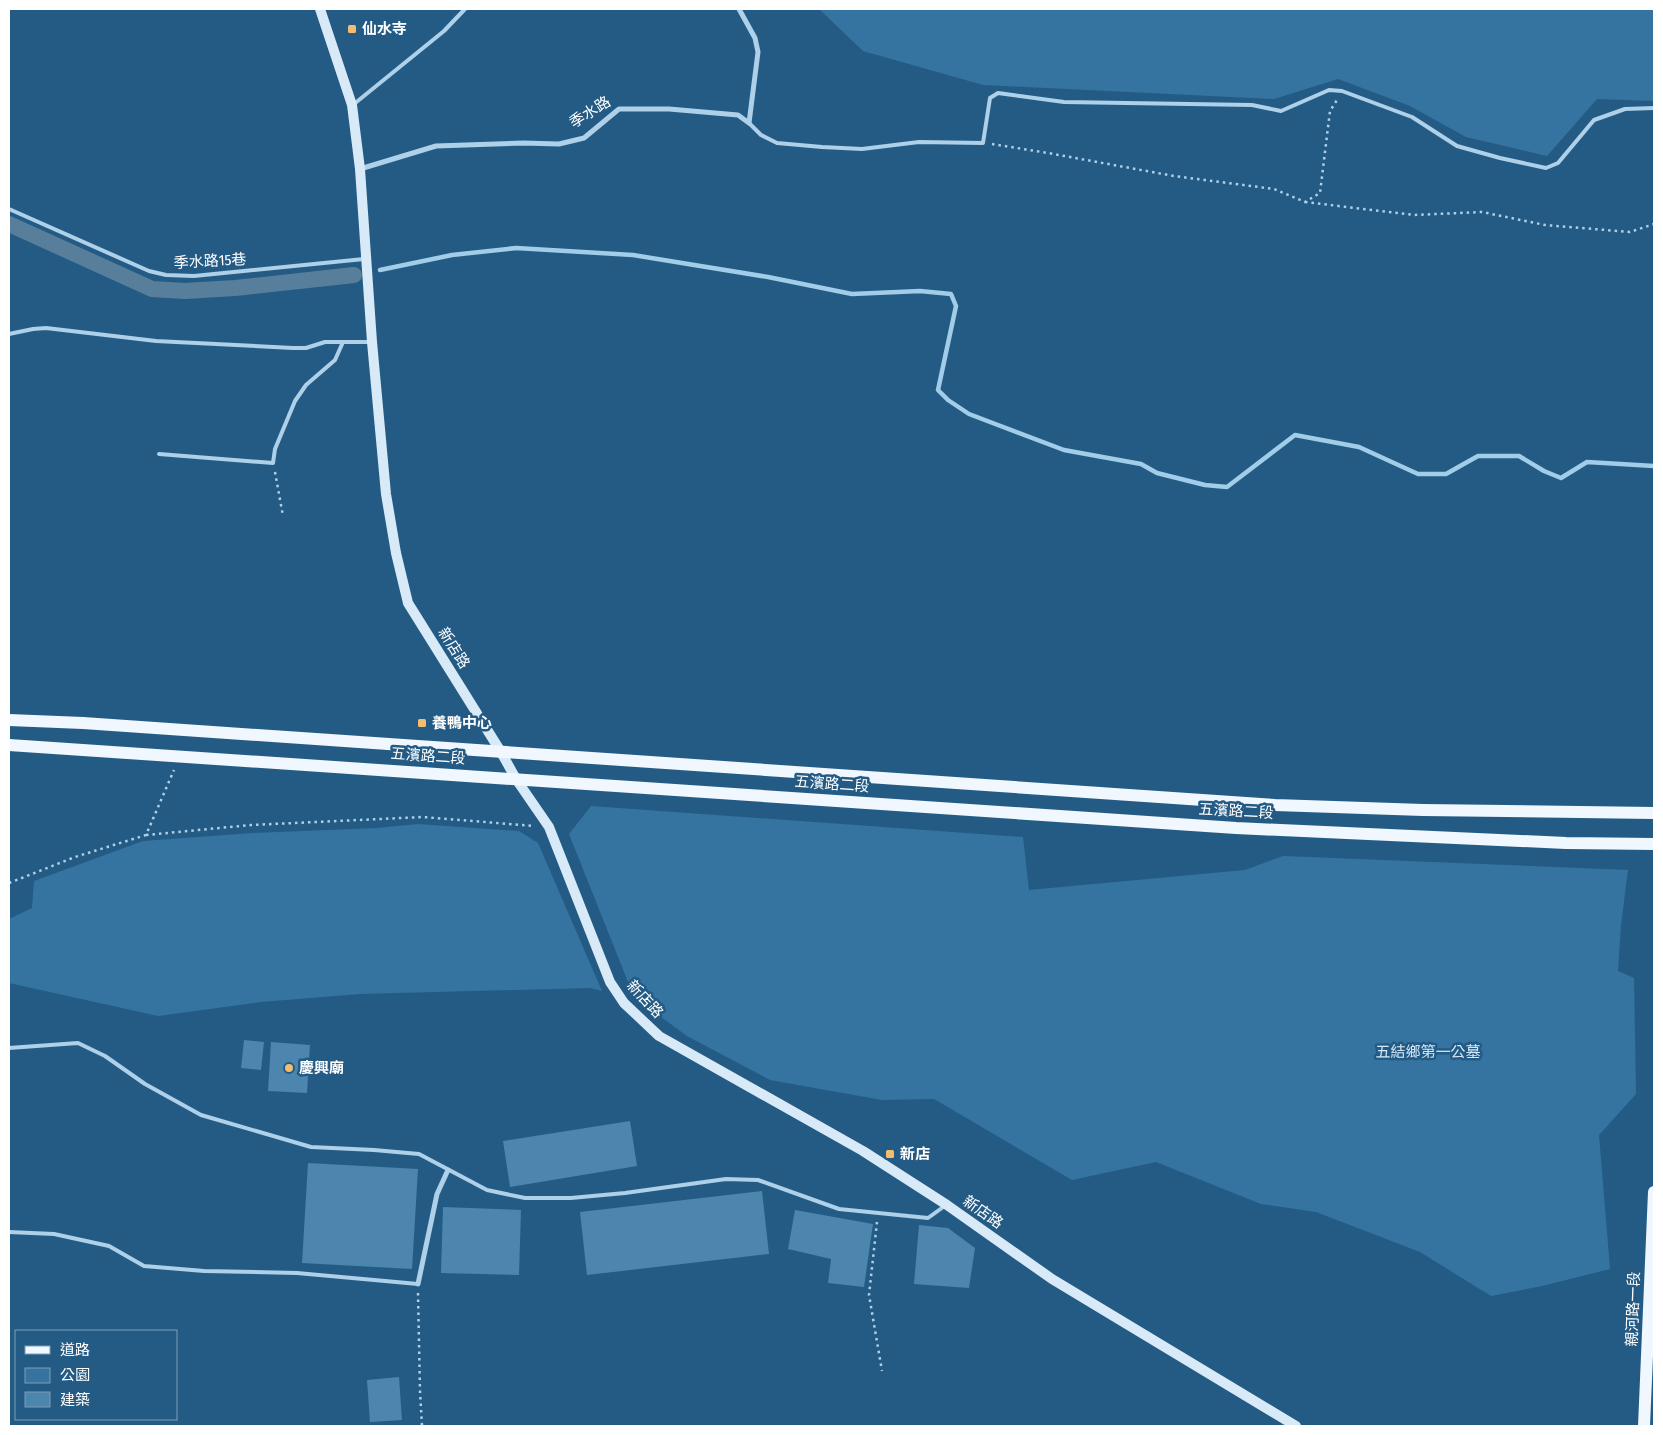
<svg xmlns="http://www.w3.org/2000/svg" width="1663" height="1435" viewBox="0 0 1663 1435" font-family="'Fira Sans Condensed','Noto Sans TC',sans-serif">
	<rect width="100%" height="100%" fill="#245b85"/>
	<path fill="#3574a1" d="M 819,9 L 1654,9 L 1654,101 L 1597,99 L 1547,156 L 1466,137 L 1410,106 L 1338,79 L 1274,99 L 983,85 L 863,51 Z
		M 591,806 L 1023,837 L 1029,890 L 1245,870 L 1283,856 L 1628,870 L 1621,925 L 1618,971 L 1634,978 L 1636,1094 L 1599,1135 L 1610,1269 L 1542,1286 L 1491,1296 L 1420,1252 L 1316,1212 L 1261,1204 L 1156,1162 L 1072,1180 L 934,1099 L 882,1100 L 770,1080 L 687,1036 L 634,997 L 569,834 Z
		M 418,824 L 519,831 L 538,843 L 602,991 L 590,988 L 360,994 L 261,1002 L 158,1016 L 9,983 L 9,919 L 32,908 L 34,881 L 143,841 L 253,833 L 377,828 Z"/>
	<g fill="none" stroke-linecap="round" stroke-linejoin="round">
		<path stroke="#a2cde9" stroke-width="4.5" d="M 380,270 L 452,255 L 516,248 L 633,255 L 768,277 L 852,294 L 920,291 L 951,294 L 956,306 L 938,390 L 948,400 L 969,414 L 1064,450 L 1141,464 L 1157,473 L 1205,485 L 1227,487 L 1295,435 L 1359,447 L 1418,474 L 1446,474 L 1478,456 L 1519,456 L 1544,471 L 1561,478 L 1587,462 L 1654,466"/>
		<path stroke="#577f9b" stroke-width="16" d="M 9,224 L 152,289 L 185,291 L 235,288 L 354,275"/>
	</g>
	<path fill="#4c85ad" d="M 244,1040 L 264,1042 L 261,1070 L 241,1068 Z
		M 271,1042 L 310,1045 L 307,1093 L 268,1091 Z
		M 630,1121 L 637,1166 L 510,1187 L 503,1141 Z
		M 308,1163 L 418,1169 L 412,1269 L 302,1263 Z
		M 762,1191 L 769,1254 L 587,1275 L 580,1212 Z
		M 443,1207 L 521,1210 L 519,1275 L 441,1273 Z
		M 795,1210 L 873,1224 L 864,1287 L 828,1283 L 831,1259 L 788,1249 Z
		M 919,1225 L 948,1228 L 975,1248 L 969,1288 L 914,1284 Z
		M 399,1377 L 402,1420 L 370,1422 L 367,1380 Z"/>
	<g fill="none" stroke-linecap="round" stroke-linejoin="round">
		<path stroke="#aed0e8" stroke-width="2.5" stroke-dasharray="2.5 4" stroke-linecap="butt" d="M 992,144 L 1048,153 L 1174,176 L 1274,189 L 1305,202 L 1320,193 L 1330,111 L 1337,100
			M 1305,202 L 1414,215 L 1482,212 L 1545,225 L 1630,232 L 1654,224
			M 275,472 L 283,516
			M 146,835 L 251,825 L 423,817 L 534,826
			M 9,883 L 75,857 L 146,835 L 174,770
			M 877,1222 L 869,1295 L 882,1371
			M 418,1293 L 420,1391 L 422,1426"/>
		<path stroke="#aed0e8" stroke-width="4" d="M 354,104 L 444,31 L 465,9
			M 749,123 L 761,135 L 777,143 L 822,147 L 862,149 L 919,142 L 983,143 L 990,98 L 998,93 L 1064,102 L 1252,105 L 1281,111 L 1329,90 L 1342,91 L 1412,117 L 1457,146 L 1500,158 L 1546,168 L 1558,163 L 1594,120 L 1625,109 L 1654,108
			M 9,209 L 149,271 L 166,275 L 194,276 L 364,259
			M 9,334 L 33,329 L 46,328 L 156,341 L 293,348 L 306,348 L 325,342 L 372,342
			M 159,454 L 273,463 L 275,449 L 295,401 L 306,385 L 335,360 L 343,342
			M 9,1048 L 78,1043 L 105,1056 L 145,1084 L 201,1115 L 311,1147 L 374,1150 L 419,1154 L 487,1190 L 525,1198 L 571,1198 L 625,1193 L 726,1179 L 758,1180 L 839,1209 L 928,1218 L 946,1205
			M 9,1232 L 54,1234 L 109,1246 L 144,1266 L 204,1271 L 297,1273 L 418,1284"/>
		<path stroke="#aed0e8" stroke-width="5" d="M 360,169 L 436,146 L 523,143 L 559,144 L 584,138 L 619,109 L 669,109 L 738,115 L 749,123 L 758,52 L 755,38 L 739,9
			M 418,1284 L 437,1194 L 448,1170"/>
		<path stroke="#d8eaf7" stroke-width="10" d="M 320,9 L 352,105 L 360,169 L 372,342 L 386,494 L 396,553 L 408,603 L 501,752 L 516,779 L 549,827 L 610,982 L 624,1003 L 659,1036 L 863,1151 L 947,1205 L 1052,1279 L 1296,1426"/>
		<path stroke="#f0f7fe" stroke-width="12" d="M 9,720 L 83,723 L 1275,805 L 1423,810 L 1654,813
			M 9,745 L 1236,828 L 1566,843 L 1654,844
			M 1644,1426 L 1654,1192"/>
	</g>
	<g fill="#f3bc71" stroke="#245b85" stroke-width="2">
		<rect x="347" y="24" width="10" height="10" rx="2.5"/>
		<rect x="417" y="718" width="10" height="10" rx="2.5"/>
		<circle cx="289" cy="1068" r="5"/>
		<rect x="885" y="1149" width="10" height="10" rx="2.5"/>
	</g>
	<g text-anchor="middle" stroke-width="5" stroke-linejoin="round" paint-order="stroke">
		<g font-size="15" font-weight="bold" fill="#fff" stroke="#245b85" text-anchor="start">
			<text x="362" y="34">仙水寺</text>
			<text x="432" y="728">養鴨中心</text>
			<text x="299" y="1073">慶興廟</text>
			<text x="900" y="1159">新店</text>
		</g>
		<g font-size="15" fill="#fff" stroke="#245b85">
			<text transform="translate(590 112) rotate(-32)" y="5">季水路</text>
			<text transform="translate(210 261) rotate(-3)" y="5">季水路15巷</text>
			<text transform="translate(454 648) rotate(58)" y="5">新店路</text>
			<text transform="translate(428 756) rotate(4)" y="5">五濱路二段</text>
			<text transform="translate(832 784) rotate(4)" y="5">五濱路二段</text>
			<text transform="translate(1236 811) rotate(3)" y="5">五濱路二段</text>
			<text transform="translate(645 999) rotate(47)" y="5">新店路</text>
			<text transform="translate(983 1212) rotate(35)" y="5">新店路</text>
			<text transform="translate(1633 1309) rotate(-88)" y="5">親河路一段</text>
		</g>
		<g font-size="15" fill="#d2e7f6" stroke="#245b85">
			<text x="1428" y="1057">五結鄉第一公墓</text>
		</g>
	</g>
	<rect width="1663" height="1435" fill="none" stroke="#ffffff" stroke-width="20"/>
	<rect x="15" y="1330" width="162" height="90" fill="#245b85" stroke="#7c9db6"/>
	<rect x="25" y="1346" width="25" height="8" fill="#f0f7fe" stroke="#7c9db6"/>
	<text x="60" y="1355" font-size="15" fill="#ffffff">道路</text>
	<rect x="25" y="1368" width="25" height="15" fill="#3574a1" stroke="#7c9db6"/>
	<text x="60" y="1380" font-size="15" fill="#ffffff">公園</text>
	<rect x="25" y="1392" width="25" height="15" fill="#4c85ad" stroke="#7c9db6"/>
	<text x="60" y="1405" font-size="15" fill="#ffffff">建築</text>
</svg>
